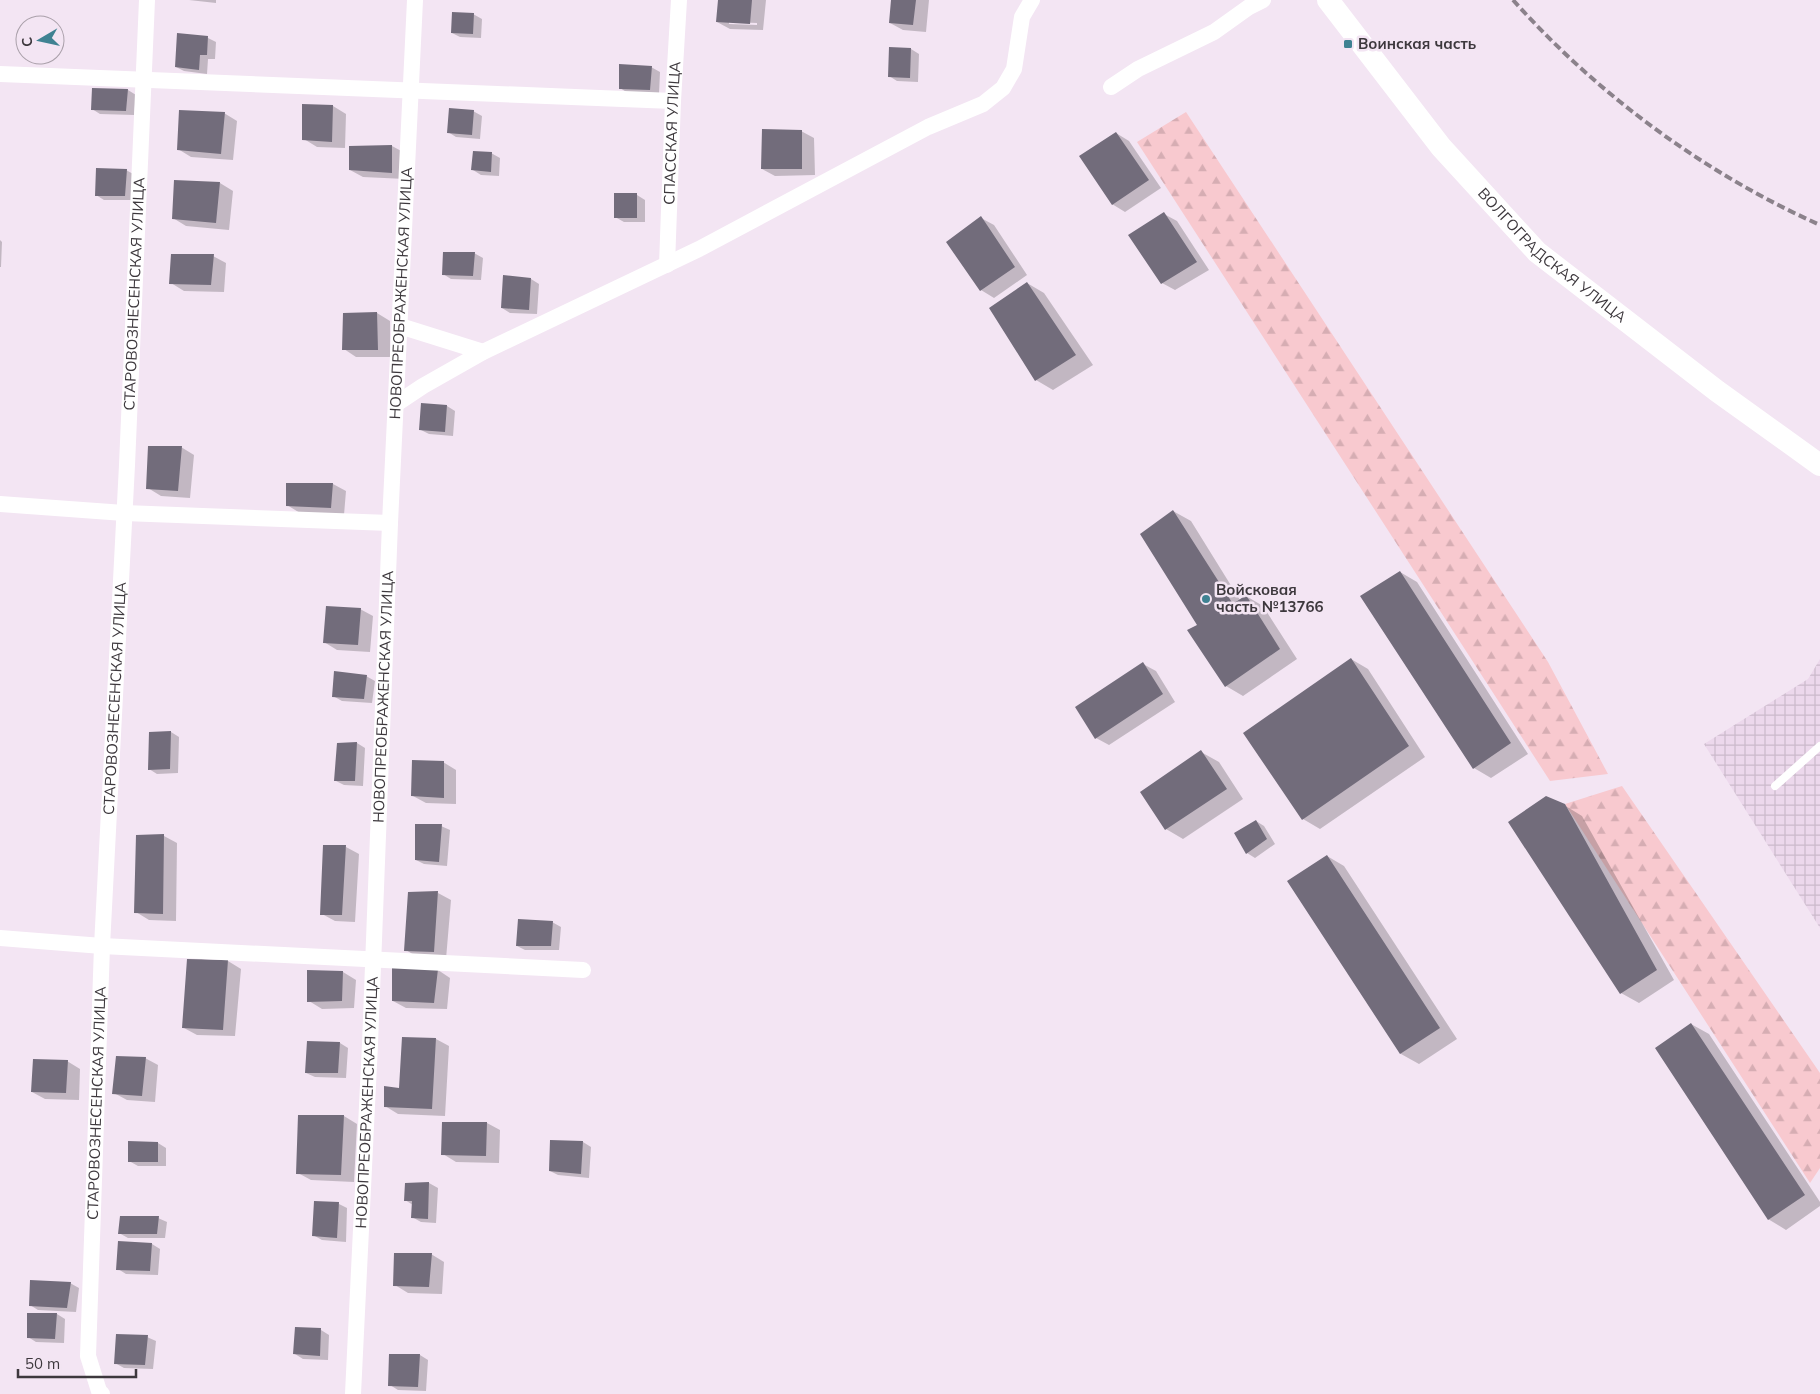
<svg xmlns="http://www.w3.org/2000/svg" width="1820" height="1394" viewBox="0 0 1820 1394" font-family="Mulish,sans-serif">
	<defs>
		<pattern id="industrial-grid" width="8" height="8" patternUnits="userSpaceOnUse" patternTransform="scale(1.25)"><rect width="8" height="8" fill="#ecd8ec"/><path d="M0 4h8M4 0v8" fill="none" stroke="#cbbacb"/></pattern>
		<pattern id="forest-firs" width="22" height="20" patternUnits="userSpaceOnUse" patternTransform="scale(1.25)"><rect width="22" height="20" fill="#f8c9cf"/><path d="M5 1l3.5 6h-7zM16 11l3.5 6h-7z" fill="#d6adb3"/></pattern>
	</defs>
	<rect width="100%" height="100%" fill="#f3e5f3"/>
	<path fill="url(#industrial-grid)" d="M 1820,659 L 1820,928 L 1704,744 L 1808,679 Z"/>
	<path fill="url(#forest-firs)" d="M 1186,112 L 1548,662 L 1608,774 L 1550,781 L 1137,142 Z
		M 1622,786 L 1820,1073 L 1820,1168 L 1810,1183 L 1565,804 Z"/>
	<path fill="#0003" fill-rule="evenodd" d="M 189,0 L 216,0 L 216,3 Z
		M 719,0 L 766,0 L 763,30 L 730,29 L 717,22 ZM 729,22 L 757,23 L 757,25 L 729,24 Z
		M 893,0 L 929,0 L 926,32 L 903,30 L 890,23 Z
		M 473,14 L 482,19 L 481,38 L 460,37 L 452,33 Z
		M 178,35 L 208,38 L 216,42 L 215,59 L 208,59 L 207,74 L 184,71 L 176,67 Z
		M 911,49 L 919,54 L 918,82 L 897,81 L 889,76 Z
		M 651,67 L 660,72 L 659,94 L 628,93 L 620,88 Z
		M 128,90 L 136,95 L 134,115 L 100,114 L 92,109 Z
		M 333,106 L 346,114 L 345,148 L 317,147 L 304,139 Z
		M 473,111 L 482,116 L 480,139 L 456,137 L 448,132 Z
		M 224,113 L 237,121 L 233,160 L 191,157 L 178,149 Z
		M 801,131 L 814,138 L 815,175 L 775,176 L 762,169 Z
		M 1116,133 L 1129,141 L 1161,188 L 1125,212 L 1112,204 Z
		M 392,146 L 405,153 L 405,179 L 363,177 L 350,170 Z
		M 491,153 L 500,158 L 499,176 L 481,175 L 473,170 Z
		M 126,170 L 135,175 L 133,200 L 104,200 L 96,195 Z
		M 220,183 L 233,191 L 229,230 L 186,226 L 173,218 Z
		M 637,195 L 645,200 L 645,222 L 624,222 L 615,217 Z
		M 1164,214 L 1177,221 L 1209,270 L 1175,290 L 1162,283 Z
		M 981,218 L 994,225 L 1027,275 L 994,298 L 981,290 Z
		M 0,240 L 2,242 L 1,267 L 0,267 Z
		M 474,253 L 483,258 L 481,280 L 451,279 L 443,274 Z
		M 213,256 L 226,263 L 224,292 L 184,291 L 171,283 Z
		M 531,279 L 539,284 L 537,314 L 510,313 L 502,308 Z
		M 1027,283 L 1044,293 L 1093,365 L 1053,390 L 1036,380 Z
		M 377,313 L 390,321 L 390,357 L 356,357 L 344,349 Z
		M 422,404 L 447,406 L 455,411 L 453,436 L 429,434 L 421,430 Z
		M 181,447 L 194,455 L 190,498 L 161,496 L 148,488 Z
		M 287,484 L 333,484 L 346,491 L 344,515 L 300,513 L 287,505 Z
		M 1173,511 L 1191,521 L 1240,600 L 1246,596 L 1263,606 L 1297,659 L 1243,696 L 1226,686 L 1199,625 Z
		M 1400,572 L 1417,582 L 1528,754 L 1491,778 L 1474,768 Z
		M 360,609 L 373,616 L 370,652 L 337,650 L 324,642 Z
		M 1351,659 L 1368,669 L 1425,757 L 1320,829 L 1303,819 Z
		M 1143,664 L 1156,671 L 1175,702 L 1109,745 L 1096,738 Z
		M 366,676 L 375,681 L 372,703 L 342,701 L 333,696 Z
		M 171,732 L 179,737 L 178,773 L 157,774 L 149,769 Z
		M 357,743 L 365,748 L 363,786 L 344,785 L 336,781 Z
		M 1201,752 L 1219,762 L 1243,799 L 1183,839 L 1166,829 Z
		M 443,762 L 456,770 L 456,804 L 426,803 L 413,796 Z
		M 1564,805 L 1582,816 L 1674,980 L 1639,1003 L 1621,993 L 1510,822 Z
		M 1256,821 L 1264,826 L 1275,844 L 1255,858 L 1247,853 Z
		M 441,826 L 450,830 L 447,866 L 424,864 L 416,860 Z
		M 164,836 L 177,843 L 176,921 L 149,920 L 136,912 Z
		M 346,847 L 359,854 L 355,922 L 335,921 L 322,914 Z
		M 1327,856 L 1344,866 L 1457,1039 L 1419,1064 L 1401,1054 L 1289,882 Z
		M 438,893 L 451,900 L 446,959 L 419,958 L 406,950 Z
		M 552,922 L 561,927 L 559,950 L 525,950 L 517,946 Z
		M 228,961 L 241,969 L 235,1036 L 197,1035 L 184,1028 Z
		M 438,970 L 450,978 L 447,1009 L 406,1008 L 393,1001 Z
		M 343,972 L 356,980 L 354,1008 L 322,1009 L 309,1001 Z
		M 1691,1024 L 1709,1034 L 1820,1202 L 1820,1206 L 1786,1230 L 1768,1219 Z
		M 436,1039 L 449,1046 L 445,1116 L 398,1114 L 385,1106 L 401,1089 Z
		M 340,1043 L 348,1048 L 346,1078 L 315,1077 L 306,1073 Z
		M 145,1058 L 158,1065 L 155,1102 L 127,1100 L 114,1093 Z
		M 67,1061 L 80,1069 L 79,1100 L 45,1099 L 32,1092 Z
		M 344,1116 L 357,1124 L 354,1182 L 311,1180 L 298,1173 Z
		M 487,1123 L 500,1130 L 499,1163 L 456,1162 L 443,1154 Z
		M 583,1142 L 591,1147 L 589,1178 L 558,1175 L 550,1171 Z
		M 158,1143 L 166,1148 L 166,1166 L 138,1166 L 129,1161 Z
		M 429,1183 L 438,1188 L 436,1223 L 421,1222 L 412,1217 L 413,1205 L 405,1200 L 406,1184 Z
		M 339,1204 L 347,1208 L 346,1242 L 322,1240 L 313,1235 Z
		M 158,1218 L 167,1222 L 165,1238 L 128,1238 L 119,1233 Z
		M 119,1242 L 152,1244 L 160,1249 L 158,1275 L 126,1274 L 118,1269 Z
		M 431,1254 L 444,1262 L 442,1294 L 408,1293 L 395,1285 Z
		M 70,1283 L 79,1288 L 76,1312 L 38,1310 L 30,1305 Z
		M 57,1314 L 65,1319 L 64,1343 L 36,1342 L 28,1337 Z
		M 321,1330 L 329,1335 L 328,1360 L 303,1359 L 295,1354 Z
		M 147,1337 L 156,1341 L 153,1369 L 124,1368 L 115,1363 Z
		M 420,1355 L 428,1360 L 426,1391 L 398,1390 L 390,1385 Z"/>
	<path fill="#726c7b" d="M 718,0 L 752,0 L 750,24 L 716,22 Z
		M 891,0 L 916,0 L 913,25 L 889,23 Z
		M 452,12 L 474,13 L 473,34 L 451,33 Z
		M 177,33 L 208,36 L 207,55 L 200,55 L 199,70 L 175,67 Z
		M 889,47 L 911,48 L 910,78 L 888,77 Z
		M 619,64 L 652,66 L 650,90 L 619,89 Z
		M 92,88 L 128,89 L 126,111 L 91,110 Z
		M 302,104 L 333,105 L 332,142 L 302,140 Z
		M 449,108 L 474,110 L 472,135 L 447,133 Z
		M 179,110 L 225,112 L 221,154 L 177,150 Z
		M 762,129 L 802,130 L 802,169 L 761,169 Z
		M 1116,132 L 1149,180 L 1112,205 L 1079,156 Z
		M 392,145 L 392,173 L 349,170 L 349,146 Z
		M 473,151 L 492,152 L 491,172 L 471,170 Z
		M 96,168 L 127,169 L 125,196 L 95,196 Z
		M 174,180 L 220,182 L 216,223 L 172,219 Z
		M 614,193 L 637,193 L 637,218 L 614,218 Z
		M 1164,212 L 1197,262 L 1161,284 L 1128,235 Z
		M 981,216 L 1015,267 L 980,291 L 946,242 Z
		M 443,252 L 475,252 L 473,276 L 442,275 Z
		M 171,254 L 214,254 L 211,285 L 169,284 Z
		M 503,275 L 531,278 L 529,310 L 501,308 Z
		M 1027,282 L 1076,355 L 1035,381 L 989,308 Z
		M 377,312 L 378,350 L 342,350 L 343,313 Z
		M 421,403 L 447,405 L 445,432 L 419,430 Z
		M 148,446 L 182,446 L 178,491 L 146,489 Z
		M 286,483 L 333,483 L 331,508 L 286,506 Z
		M 1173,510 L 1233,604 L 1246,595 L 1280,649 L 1225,687 L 1187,630 L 1197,625 L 1140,534 Z
		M 1400,571 L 1511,743 L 1473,769 L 1360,596 Z
		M 326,606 L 361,608 L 358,645 L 323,643 Z
		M 1351,658 L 1409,746 L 1302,820 L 1243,733 Z
		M 1143,662 L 1163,694 L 1095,739 L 1075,707 Z
		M 334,671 L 367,675 L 364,699 L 332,697 Z
		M 171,731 L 170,769 L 148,770 L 149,732 Z
		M 357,742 L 355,781 L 334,781 L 337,743 Z
		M 1201,750 L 1227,789 L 1165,830 L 1140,792 Z
		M 412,760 L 444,761 L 444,798 L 411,796 Z
		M 1546,796 L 1565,804 L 1657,970 L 1620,994 L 1508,822 Z
		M 1256,820 L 1267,839 L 1246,854 L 1234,833 Z
		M 415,824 L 442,824 L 439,862 L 415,860 Z
		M 164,834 L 163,914 L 134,913 L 136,835 Z
		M 323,845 L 346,845 L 342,915 L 320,915 Z
		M 1327,855 L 1440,1028 L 1400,1054 L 1287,881 Z
		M 438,891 L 434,952 L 404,951 L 408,892 Z
		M 518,919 L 553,921 L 551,946 L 516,946 Z
		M 187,959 L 228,960 L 223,1030 L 182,1028 Z
		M 392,967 L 438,969 L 434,1003 L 392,1001 Z
		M 307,970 L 343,971 L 342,1001 L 307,1002 Z
		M 1691,1023 L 1805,1195 L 1768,1220 L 1655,1048 Z
		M 402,1037 L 436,1038 L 432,1109 L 384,1107 L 384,1086 L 399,1088 Z
		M 307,1041 L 340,1042 L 338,1073 L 305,1073 Z
		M 116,1056 L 146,1057 L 142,1096 L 112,1094 Z
		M 33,1059 L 68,1060 L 66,1093 L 31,1092 Z
		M 298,1115 L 344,1115 L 341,1175 L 296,1174 Z
		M 442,1122 L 487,1122 L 486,1156 L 441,1155 Z
		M 550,1140 L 583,1141 L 581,1174 L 549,1171 Z
		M 128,1141 L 158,1142 L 158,1162 L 128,1162 Z
		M 429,1182 L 428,1219 L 411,1218 L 412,1201 L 404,1201 L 405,1183 Z
		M 314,1201 L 339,1202 L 337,1238 L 312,1236 Z
		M 120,1216 L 159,1216 L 157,1234 L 118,1234 Z
		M 118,1241 L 152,1243 L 150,1271 L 116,1270 Z
		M 394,1253 L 432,1253 L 429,1287 L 393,1286 Z
		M 30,1280 L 71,1282 L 67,1308 L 29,1306 Z
		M 27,1313 L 57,1313 L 55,1339 L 27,1338 Z
		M 295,1327 L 321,1328 L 320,1356 L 293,1354 Z
		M 116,1334 L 148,1335 L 145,1365 L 114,1364 Z
		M 389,1354 L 420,1354 L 418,1387 L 388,1386 Z"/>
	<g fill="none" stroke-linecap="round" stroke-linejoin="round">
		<path stroke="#fff" stroke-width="8" d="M 1775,786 L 1820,746"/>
		<g stroke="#fff" stroke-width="16">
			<path d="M 0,74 L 673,101"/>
			<path d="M 1111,87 L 1138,69 L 1214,32 L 1249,7 L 1263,0"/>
			<path id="s1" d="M 667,265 L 673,101 L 679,0"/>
			<path d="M 400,326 L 483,352"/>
			<path d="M 396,404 L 423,386 L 483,352 L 699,249 L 928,127 L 983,104 L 1003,88 L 1014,69 L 1022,17 L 1032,0"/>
			<path d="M 0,504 L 124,513 L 390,523"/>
			<path d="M 0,938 L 102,946 L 583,970"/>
			<path id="s2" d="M 102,1394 L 99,1391 L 88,1356 L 102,946 L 127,465 L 147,0"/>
			<path id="s3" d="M 353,1394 L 370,1044 L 390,523 L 415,0"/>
		</g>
		<path stroke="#fff" stroke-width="22" id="s4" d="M 1328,0 L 1441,147 L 1537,252 L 1717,391 L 1820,465"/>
		<path stroke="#8b828b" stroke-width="4" stroke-dasharray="8 4" stroke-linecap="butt" d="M 1513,0 C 1598,95 1704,173 1820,225"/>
	</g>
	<g fill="#3f8292" stroke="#f3e5f3" stroke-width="2">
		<rect x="1343" y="39" width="10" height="10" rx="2.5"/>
		<circle cx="1206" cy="599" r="5"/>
	</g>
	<g text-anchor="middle" stroke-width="5" stroke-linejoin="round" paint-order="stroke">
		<g font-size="15" font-weight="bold" fill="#3d383d" stroke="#f3e5f3" text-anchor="start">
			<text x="1358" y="49">Воинская часть</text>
			<text x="1216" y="595">Войсковая<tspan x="1216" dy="17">часть №13766</tspan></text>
		</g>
		<g font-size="15" fill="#3d383d" stroke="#f3e5f3">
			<text dy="5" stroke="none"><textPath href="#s1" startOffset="132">СПАССКАЯ УЛИЦА</textPath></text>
			<text dy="5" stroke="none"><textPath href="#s4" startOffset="341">ВОЛГОГРАДСКАЯ УЛИЦА</textPath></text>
			<text dy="5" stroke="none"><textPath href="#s3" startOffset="1102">НОВОПРЕОБРАЖЕНСКАЯ УЛИЦА</textPath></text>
			<text dy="5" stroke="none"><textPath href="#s2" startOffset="1104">СТАРОВОЗНЕСЕНСКАЯ УЛИЦА</textPath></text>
			<text dy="5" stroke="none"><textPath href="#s3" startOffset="698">НОВОПРЕОБРАЖЕНСКАЯ УЛИЦА</textPath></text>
			<text dy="5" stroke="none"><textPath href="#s2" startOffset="699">СТАРОВОЗНЕСЕНСКАЯ УЛИЦА</textPath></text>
			<text dy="5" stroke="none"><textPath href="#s3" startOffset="292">НОВОПРЕОБРАЖЕНСКАЯ УЛИЦА</textPath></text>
			<text dy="5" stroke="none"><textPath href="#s2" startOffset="294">СТАРОВОЗНЕСЕНСКАЯ УЛИЦА</textPath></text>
		</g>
	</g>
	<g transform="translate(40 40) rotate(261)"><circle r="24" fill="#f3e5f3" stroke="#aaa0aa"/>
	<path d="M0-4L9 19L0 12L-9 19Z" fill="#3f8292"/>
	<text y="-8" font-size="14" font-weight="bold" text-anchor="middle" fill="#3d383d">С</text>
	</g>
	<path d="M18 1369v8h118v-8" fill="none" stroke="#3d383d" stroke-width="2.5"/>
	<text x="25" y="1369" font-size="15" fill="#3d383d" stroke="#f3e5f3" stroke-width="4" paint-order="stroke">50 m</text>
</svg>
